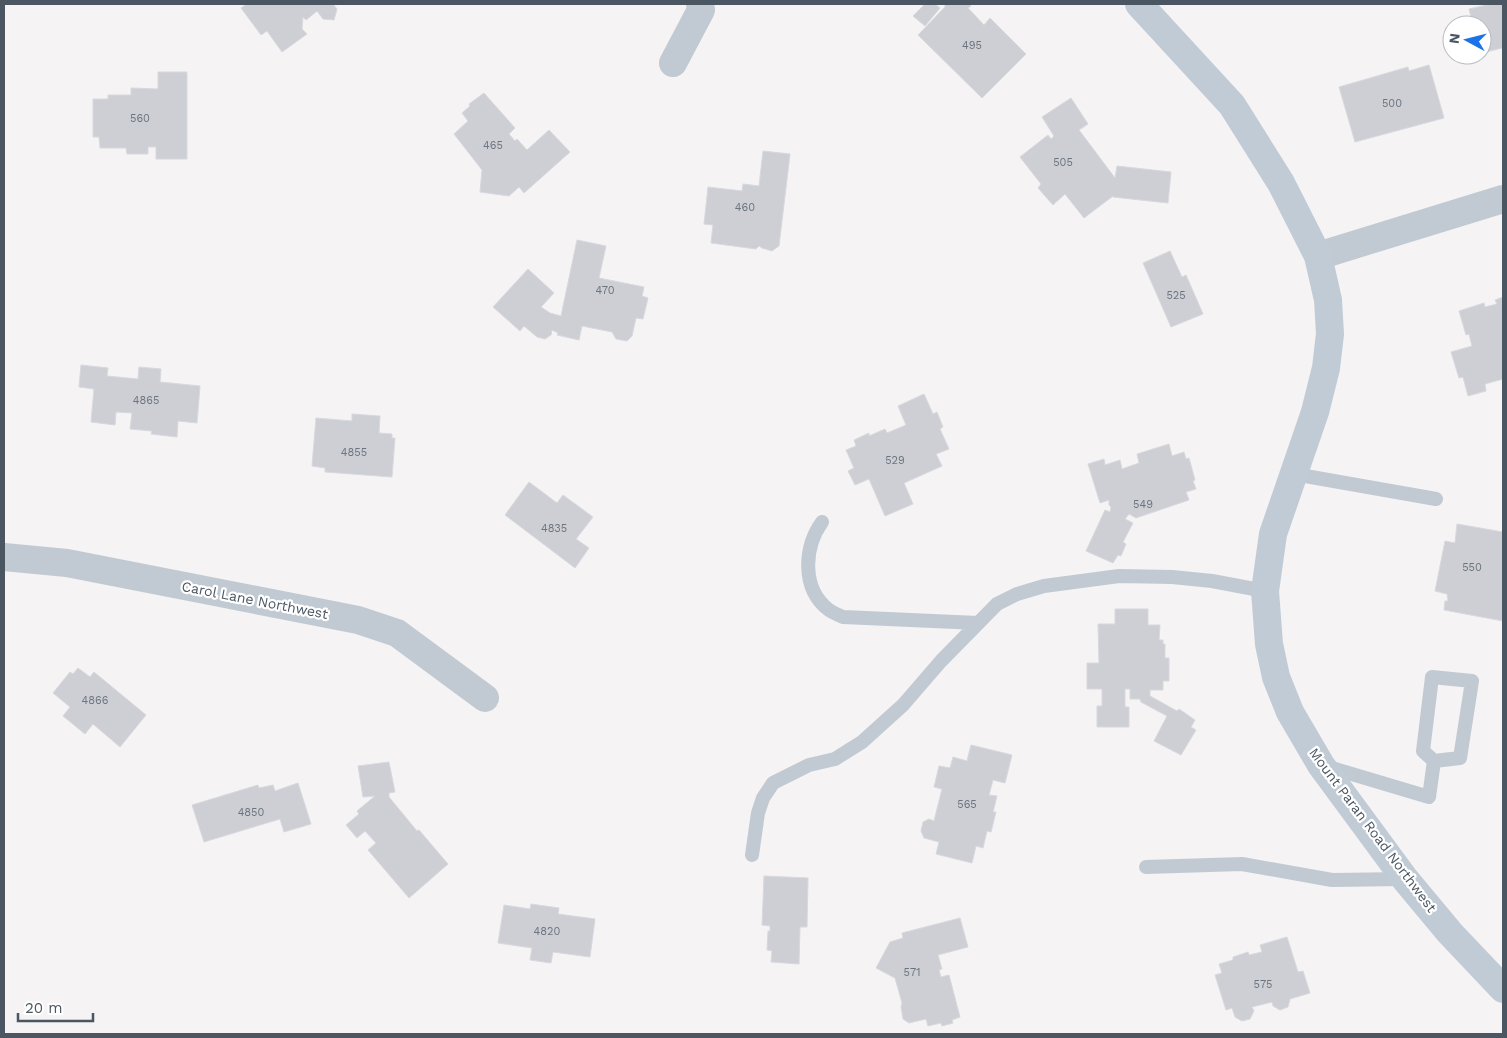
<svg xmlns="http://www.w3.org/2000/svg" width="1507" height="1038" viewBox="0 0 1507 1038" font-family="'Work Sans',sans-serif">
	<rect width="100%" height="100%" fill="#f5f3f3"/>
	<path fill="#cdcfd5" stroke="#d7d9de" d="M 247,4 L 333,4 L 337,9 L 334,20 L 323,19 L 317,11 L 306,20 L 303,17 L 302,29 L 307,34 L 282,52 L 267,31 L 261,35 L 241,8 Z
		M 925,4 L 935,4 L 940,8 L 925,26 L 913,16 Z
		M 945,4 L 969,4 L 971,6 L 968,8 L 984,25 L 990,18 L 1026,54 L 982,98 L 918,35 L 945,7 Z
		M 1491,4 L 1503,4 L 1503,53 L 1502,48 L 1482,53 L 1482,25 L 1473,25 L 1469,9 Z
		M 1429,65 L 1444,118 L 1355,142 L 1339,87 L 1408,67 L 1409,71 Z
		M 158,72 L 187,72 L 187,159 L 156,159 L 156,147 L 148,147 L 148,154 L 127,154 L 126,148 L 100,148 L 99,137 L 93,137 L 93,99 L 108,99 L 108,95 L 131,95 L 131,88 L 158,89 Z
		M 484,93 L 515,128 L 509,134 L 515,141 L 517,139 L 527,150 L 549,130 L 570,152 L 524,193 L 519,187 L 509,196 L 480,192 L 482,170 L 454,134 L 468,121 L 462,113 L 470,106 L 469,104 Z
		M 1071,98 L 1088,124 L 1079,130 L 1115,178 L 1117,166 L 1171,172 L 1168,203 L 1113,197 L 1113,196 L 1084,218 L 1065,194 L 1053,205 L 1038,188 L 1041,184 L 1020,157 L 1048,135 L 1051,139 L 1054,136 L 1042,117 Z
		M 763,151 L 790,154 L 779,246 L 772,251 L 762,248 L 759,246 L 756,249 L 711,243 L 713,225 L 704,224 L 708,187 L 742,191 L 743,184 L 759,186 Z
		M 577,240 L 606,246 L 599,278 L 644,287 L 642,296 L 648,298 L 643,319 L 636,318 L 632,336 L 627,341 L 616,339 L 612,332 L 582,326 L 579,340 L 557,335 L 558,333 L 552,330 L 551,335 L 545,339 L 537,337 L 524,326 L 520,331 L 493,307 L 528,269 L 554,293 L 541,307 L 550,313 L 561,316 Z
		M 1170,251 L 1182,277 L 1186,275 L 1203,314 L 1171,327 L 1143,263 Z
		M 1503,297 L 1503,379 L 1485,384 L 1486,391 L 1468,396 L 1463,377 L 1459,378 L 1451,352 L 1472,346 L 1469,334 L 1466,335 L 1459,311 L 1484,303 L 1485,307 L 1497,304 L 1495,300 Z
		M 81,365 L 108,368 L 107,376 L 138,379 L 139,367 L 161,369 L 160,382 L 200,386 L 197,423 L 178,421 L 177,437 L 151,434 L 152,431 L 130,429 L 132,413 L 116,412 L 115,425 L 91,422 L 94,389 L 79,387 Z
		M 924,394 L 933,414 L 937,412 L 943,427 L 940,429 L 949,449 L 936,454 L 942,466 L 904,483 L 913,504 L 885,516 L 869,479 L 855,485 L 848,471 L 854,468 L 846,450 L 856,446 L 854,440 L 869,433 L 869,436 L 885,429 L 887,433 L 906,425 L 898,406 Z
		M 352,414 L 380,416 L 379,433 L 392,434 L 392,438 L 395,438 L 392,477 L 325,472 L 325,468 L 312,466 L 316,418 L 352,421 Z
		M 1169,444 L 1172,456 L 1184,452 L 1186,459 L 1189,458 L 1195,480 L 1193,481 L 1196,489 L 1186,492 L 1189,500 L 1136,518 L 1129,514 L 1125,519 L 1133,523 L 1123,542 L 1126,544 L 1121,556 L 1118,555 L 1113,563 L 1086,551 L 1105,510 L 1110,512 L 1111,507 L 1109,505 L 1109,500 L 1100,503 L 1088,464 L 1104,459 L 1105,465 L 1120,460 L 1122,469 L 1139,463 L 1137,454 Z
		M 529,482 L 557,503 L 563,495 L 593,517 L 576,539 L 589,548 L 575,568 L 505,515 Z
		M 1457,524 L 1503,532 L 1503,621 L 1444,610 L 1445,601 L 1448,601 L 1447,594 L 1435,591 L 1445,541 L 1455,543 Z
		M 1115,609 L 1148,609 L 1148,625 L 1160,625 L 1159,640 L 1163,640 L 1163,644 L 1165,644 L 1165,658 L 1169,658 L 1169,681 L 1163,681 L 1163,690 L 1150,690 L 1150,696 L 1177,711 L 1179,709 L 1195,720 L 1191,727 L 1196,730 L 1181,755 L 1154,741 L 1167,716 L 1141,702 L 1140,699 L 1130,699 L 1130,689 L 1125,689 L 1125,707 L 1129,707 L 1129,727 L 1097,727 L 1097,706 L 1102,706 L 1102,689 L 1087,689 L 1087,663 L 1099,663 L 1098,624 L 1115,624 Z
		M 78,668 L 90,677 L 94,672 L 146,715 L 120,747 L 93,724 L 85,734 L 63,716 L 70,707 L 53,693 L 70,672 L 73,674 Z
		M 971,745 L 1012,755 L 1005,783 L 993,780 L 989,795 L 997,796 L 993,812 L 996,812 L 991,832 L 987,831 L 983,848 L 976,846 L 972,863 L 936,854 L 939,842 L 924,838 L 921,831 L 923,822 L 929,819 L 934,821 L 942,789 L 934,787 L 939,766 L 950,768 L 953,757 L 967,761 Z
		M 389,762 L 395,792 L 389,793 L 389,797 L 417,831 L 419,830 L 448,864 L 409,898 L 368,850 L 376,843 L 365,831 L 357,838 L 346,825 L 359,814 L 357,811 L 375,796 L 363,797 L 358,766 Z
		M 298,783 L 311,824 L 284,832 L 280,819 L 204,842 L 192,805 L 258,785 L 259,788 L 273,785 L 275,791 Z
		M 764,876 L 808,878 L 807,927 L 800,927 L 799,964 L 771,962 L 772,951 L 767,950 L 768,931 L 770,931 L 770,926 L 762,925 Z
		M 531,904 L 559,908 L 558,914 L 595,919 L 590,957 L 553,952 L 551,963 L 530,960 L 532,948 L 498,943 L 504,905 L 530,909 Z
		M 960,918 L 968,947 L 938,955 L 942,969 L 939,970 L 941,977 L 949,975 L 960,1017 L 952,1020 L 953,1023 L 942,1026 L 941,1023 L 928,1026 L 926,1019 L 909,1023 L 903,1019 L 901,1007 L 902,1003 L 895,978 L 876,968 L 890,942 L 903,938 L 902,933 Z
		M 1287,937 L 1298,972 L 1303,971 L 1310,993 L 1290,999 L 1288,1007 L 1280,1010 L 1273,1006 L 1272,1002 L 1252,1007 L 1254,1011 L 1250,1019 L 1242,1021 L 1235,1017 L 1232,1008 L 1226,1010 L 1215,975 L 1222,973 L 1219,964 L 1233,960 L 1233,957 L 1248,952 L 1249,955 L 1262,952 L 1260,945 Z"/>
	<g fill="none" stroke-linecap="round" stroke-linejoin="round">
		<path stroke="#c1cad2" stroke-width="14" d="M 1294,474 L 1436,499
			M 822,522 C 804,547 801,589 829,610 C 833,613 839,615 843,617 L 978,623
			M 1325,766 L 1429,797 L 1434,761 L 1423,751 L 1432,677 L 1472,681 L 1460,758 L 1434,761
			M 752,855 L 758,813 L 763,798 L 773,783 L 809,765 L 835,759 L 862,742 L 903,705 L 941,661 L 997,604 L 1017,594 L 1044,586 L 1119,576 L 1172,577 L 1212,581 L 1265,591
			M 1146,867 L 1242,864 L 1332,880 L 1405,879"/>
		<path stroke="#c1cad2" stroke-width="28" d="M 673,63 L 701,10 L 700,4
			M 1318,256 L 1503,199
			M 4,557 L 67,563 L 358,620 L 397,633 L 485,698"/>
		<path stroke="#c1cbd6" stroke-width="28" d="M 1139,4 L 1232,105 L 1281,183 L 1318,256 L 1328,300 L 1330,334 L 1326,368 L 1315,412 L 1273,534 L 1265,591 L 1269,644 L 1276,677 L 1290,712 L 1321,765 L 1405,879 L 1450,933 L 1503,989"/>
	</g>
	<g text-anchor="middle" stroke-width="4.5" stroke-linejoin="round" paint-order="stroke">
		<g font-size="11" fill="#6b747e">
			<text x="972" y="49">495</text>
			<text x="1392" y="107">500</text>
			<text x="140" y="122">560</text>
			<text x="493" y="149">465</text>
			<text x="1063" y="166">505</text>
			<text x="745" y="211">460</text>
			<text x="605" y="294">470</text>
			<text x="1176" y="299">525</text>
			<text x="146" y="404">4865</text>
			<text x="354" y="456">4855</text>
			<text x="895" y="464">529</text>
			<text x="1143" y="508">549</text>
			<text x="554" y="532">4835</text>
			<text x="1472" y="571">550</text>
			<text x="95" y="704">4866</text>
			<text x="967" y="808">565</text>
			<text x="251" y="816">4850</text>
			<text x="547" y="935">4820</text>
			<text x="912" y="976">571</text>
			<text x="1263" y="988">575</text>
		</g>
		<g font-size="14" fill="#4a5661" stroke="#fff">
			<text transform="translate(255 600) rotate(11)" y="5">Carol Lane Northwest</text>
			<text transform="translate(1373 830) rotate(53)" y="5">Mount Paran Road Northwest</text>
		</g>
	</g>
	<rect width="1507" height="1038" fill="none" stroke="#4a5661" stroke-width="10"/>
	<g transform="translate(1467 40) rotate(277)"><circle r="24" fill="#ffffff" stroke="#b7bbc0"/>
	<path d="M0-4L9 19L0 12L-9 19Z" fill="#1a73e8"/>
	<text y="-8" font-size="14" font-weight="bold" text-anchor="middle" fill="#4a5661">N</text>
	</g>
	<path d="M18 1013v8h75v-8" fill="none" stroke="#4a5661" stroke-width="2.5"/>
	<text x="25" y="1013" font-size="15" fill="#4a5661" stroke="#ffffff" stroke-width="4" paint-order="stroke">20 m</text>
</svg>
